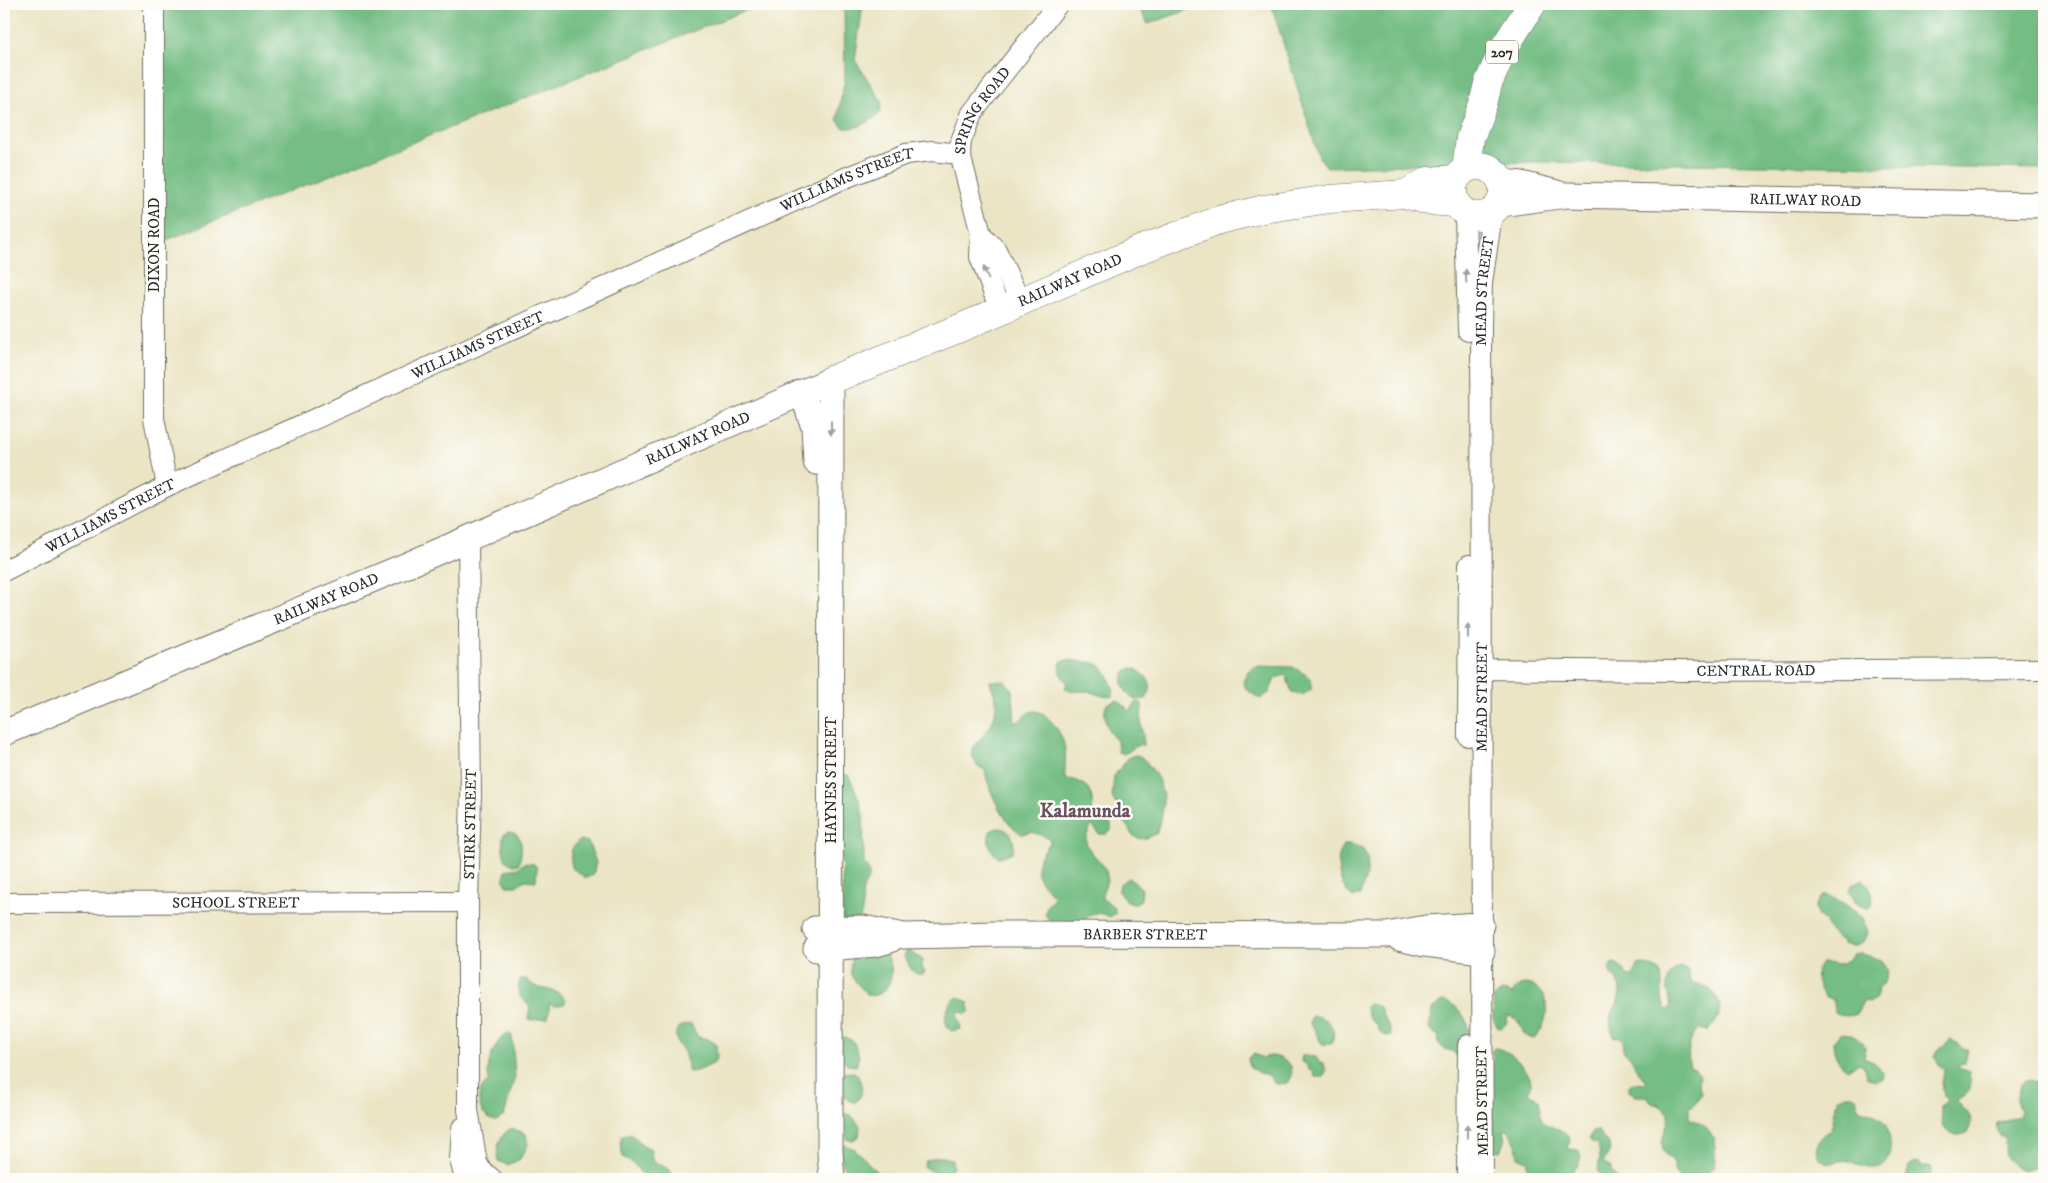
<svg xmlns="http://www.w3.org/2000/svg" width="2048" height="1183" viewBox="0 0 2048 1183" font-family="'IM FELL DW Pica',serif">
	<rect width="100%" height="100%" fill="#fdfcf7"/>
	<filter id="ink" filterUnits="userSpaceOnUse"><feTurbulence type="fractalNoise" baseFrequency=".02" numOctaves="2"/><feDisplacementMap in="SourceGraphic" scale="10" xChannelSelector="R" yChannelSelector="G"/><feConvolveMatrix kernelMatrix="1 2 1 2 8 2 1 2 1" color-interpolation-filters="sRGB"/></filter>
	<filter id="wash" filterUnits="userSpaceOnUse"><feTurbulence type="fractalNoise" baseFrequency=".0096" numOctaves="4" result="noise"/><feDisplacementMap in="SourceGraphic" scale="20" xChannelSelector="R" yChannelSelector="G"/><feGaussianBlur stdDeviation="1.12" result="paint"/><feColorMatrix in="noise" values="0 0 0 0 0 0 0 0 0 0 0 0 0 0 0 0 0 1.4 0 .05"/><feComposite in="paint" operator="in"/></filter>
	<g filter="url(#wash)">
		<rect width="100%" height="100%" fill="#ebe5c5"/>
		<path fill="#74bd84" stroke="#507458" d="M 154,4 L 762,4 L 154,245 Z
			M 841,4 L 863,4 L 855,60 L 882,102 L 880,113 C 868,123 860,129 844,128 L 837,120 L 845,78 L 844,10 Z
			M 1137,4 L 1205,4 L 1148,24 Z
			M 1271,4 L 2044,4 L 2044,169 L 1535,162 L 1327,167 L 1319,157 Z
			M 1069,660 C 1089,664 1101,657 1110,680 C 1112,686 1115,689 1113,696 C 1102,699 1095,691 1085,691 C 1077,691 1072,693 1065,688 L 1067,682 C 1060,676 1057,669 1062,661 Z
			M 1255,666 L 1293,667 L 1311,678 L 1311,690 L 1302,695 L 1292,693 L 1286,675 L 1275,678 L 1269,693 L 1260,699 L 1246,689 L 1243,682 L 1248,671 Z
			M 1133,668 C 1147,674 1156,685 1146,699 L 1135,700 C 1123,693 1115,673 1133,668 Z
			M 990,681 L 1005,681 L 1011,688 L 1013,695 L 1015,722 L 1018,722 C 1022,718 1027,712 1034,711 C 1047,711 1061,732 1064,744 C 1067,755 1064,768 1065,779 C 1072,779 1075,780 1081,783 C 1096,791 1091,804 1093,818 L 1104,819 L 1111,824 L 1111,831 L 1106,834 L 1099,834 L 1092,825 C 1090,829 1086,835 1086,840 C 1086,853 1107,863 1107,876 C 1108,885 1101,890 1102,899 C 1109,903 1116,906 1115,914 L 1110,917 C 1086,906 1091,921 1077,924 C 1069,925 1060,924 1052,925 L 1045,914 L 1047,906 L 1054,897 C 1051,891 1045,887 1041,882 C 1031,868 1041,854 1050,843 L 1049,838 L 1032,832 L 1022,834 C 1004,824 988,791 985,770 L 977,766 L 972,755 L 972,749 C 985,733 997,723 996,700 C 995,693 991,688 990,681 Z
			M 1118,700 L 1130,711 L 1136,703 L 1140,702 L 1142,704 L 1141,722 L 1144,744 L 1142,746 L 1140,744 L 1124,754 L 1118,752 L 1117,740 C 1108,735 1101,713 1107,704 Z
			M 1136,755 C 1144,757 1146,762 1151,768 C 1167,789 1165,809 1157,833 C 1147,838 1141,842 1132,835 L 1112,797 L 1114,776 L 1129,757 Z
			M 844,774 L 849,776 L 860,802 L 863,815 L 864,864 C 866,867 869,870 869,874 C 870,880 865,883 863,889 C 861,900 865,910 859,920 L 843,920 L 840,775 Z
			M 999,828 C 1011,829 1017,842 1012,853 L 998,857 C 990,852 986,839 991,830 Z
			M 508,832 C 525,832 522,852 519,864 L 514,865 L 506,861 C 503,853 501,843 504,834 Z
			M 581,840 L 588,842 L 596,862 L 593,875 L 586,878 L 572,868 C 570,855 569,847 581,840 Z
			M 1349,844 C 1377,846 1367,877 1360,895 L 1353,898 C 1338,885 1334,862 1343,845 Z
			M 524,863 L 534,864 L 537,868 L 536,881 L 525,880 L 516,886 L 507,886 L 504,878 L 506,870 L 518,868 Z
			M 1128,878 L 1133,880 L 1142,889 L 1141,899 L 1137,904 L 1127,901 L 1118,892 L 1120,884 Z
			M 1862,879 C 1871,885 1874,895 1872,905 L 1867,909 L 1856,903 L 1849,891 L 1852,885 Z
			M 1825,895 C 1844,902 1862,912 1868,932 C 1864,945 1855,949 1843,944 L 1842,941 C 1834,936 1828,932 1826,922 L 1818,917 L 1815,907 L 1820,898 Z
			M 907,949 L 910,949 L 913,954 L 923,960 L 922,967 L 925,973 C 912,978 910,965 904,957 Z
			M 883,952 C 899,965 891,1000 867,995 C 854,977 846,981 853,953 Z
			M 1860,953 L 1882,960 L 1888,970 C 1887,977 1885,985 1878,988 L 1876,998 L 1871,1002 L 1863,1001 L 1857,1014 C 1849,1017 1842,1016 1834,1013 L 1833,999 L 1826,998 C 1818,989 1812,973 1821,963 C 1840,963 1838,971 1853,954 Z
			M 1615,963 L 1623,968 L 1628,977 L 1633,976 L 1637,965 L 1639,964 C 1644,966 1650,965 1655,968 C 1668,974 1657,995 1666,1010 L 1670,1009 C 1672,1001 1667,993 1667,984 C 1669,973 1679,961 1689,971 L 1690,983 C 1719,984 1730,1012 1708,1031 L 1700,1029 C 1688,1036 1687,1055 1690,1067 L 1696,1070 L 1699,1076 L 1698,1082 L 1701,1093 L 1698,1100 L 1689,1108 L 1689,1118 C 1694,1121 1699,1122 1704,1126 C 1717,1135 1716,1153 1714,1167 L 1702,1179 L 1681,1179 C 1674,1174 1674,1171 1674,1162 C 1651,1143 1668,1135 1669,1113 L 1659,1105 L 1652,1103 L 1647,1096 L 1636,1096 L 1629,1091 L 1629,1087 L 1632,1083 L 1644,1084 L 1646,1080 C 1634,1074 1636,1058 1624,1052 L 1623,1040 L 1618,1036 L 1615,1038 C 1611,1031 1609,1021 1611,1014 C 1612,1010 1616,1008 1617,1004 C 1621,994 1622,981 1612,976 L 1609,970 L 1611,964 Z
			M 520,979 L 526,979 C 529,981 530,983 533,985 C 542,991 558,987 566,1001 L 564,1004 L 554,1006 L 550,1003 L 548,1018 L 532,1020 L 528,1018 L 530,1007 C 520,995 516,997 520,979 Z
			M 1524,984 C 1553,985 1551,1024 1534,1039 L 1525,1036 C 1521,1028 1519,1016 1508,1016 L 1506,1024 L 1501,1028 L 1497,1027 L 1493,1018 L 1494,997 L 1503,991 L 1513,994 L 1514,990 Z
			M 958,997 L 968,1002 L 970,1011 L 967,1014 L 959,1011 L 957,1013 C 957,1020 961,1023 961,1029 L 951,1031 C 940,1022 947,1002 958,997 Z
			M 1441,1001 C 1457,1001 1471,1023 1470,1038 C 1470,1045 1466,1051 1464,1057 L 1457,1057 L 1453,1051 L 1444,1049 L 1438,1043 L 1439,1036 L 1429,1030 L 1432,1010 Z
			M 1369,1004 L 1380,1007 C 1382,1018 1390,1024 1391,1035 C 1387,1038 1382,1034 1378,1031 L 1378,1026 C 1370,1021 1366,1015 1366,1006 Z
			M 1313,1016 C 1328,1017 1339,1029 1331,1044 C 1320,1046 1321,1042 1317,1034 C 1315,1030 1311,1028 1310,1024 L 1311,1017 Z
			M 691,1024 L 698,1037 L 708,1039 L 716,1044 L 717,1057 L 713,1064 C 706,1067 697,1072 689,1072 C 686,1065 687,1059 684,1052 C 683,1048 678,1046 677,1042 C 673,1029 679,1025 691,1024 Z
			M 507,1033 L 512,1036 L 515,1076 L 504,1116 L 496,1121 C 483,1119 475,1103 481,1090 C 483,1086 486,1084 489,1081 C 485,1065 494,1043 507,1033 Z
			M 1841,1033 C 1852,1033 1860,1039 1866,1048 L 1864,1058 L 1875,1063 L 1883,1072 L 1882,1078 C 1876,1083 1871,1080 1866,1077 L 1864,1066 L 1859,1063 L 1848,1069 C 1838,1064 1833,1053 1833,1042 Z
			M 844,1037 L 853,1041 L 859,1056 L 856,1066 L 847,1065 L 840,1058 L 840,1038 Z
			M 1951,1039 L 1962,1048 L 1968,1049 L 1965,1063 L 1960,1065 L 1958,1068 L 1969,1072 C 1972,1090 1972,1091 1957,1101 C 1966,1114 1977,1115 1967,1133 C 1945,1141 1940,1124 1941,1106 L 1947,1100 L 1944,1097 L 1942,1082 L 1944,1069 L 1938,1064 L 1935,1056 L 1938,1050 Z
			M 1495,1048 C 1509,1049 1541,1077 1528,1092 L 1539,1100 L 1541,1119 C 1548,1130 1564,1126 1570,1139 L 1568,1149 L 1578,1150 C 1582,1155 1581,1159 1578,1165 C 1569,1180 1546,1178 1531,1174 L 1528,1168 L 1528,1162 L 1518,1157 L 1516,1144 L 1508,1130 L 1503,1130 L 1505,1140 L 1500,1151 L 1491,1150 L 1490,1136 L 1493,1134 L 1490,1126 L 1490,1085 L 1493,1079 L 1490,1075 L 1492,1063 L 1494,1061 L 1492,1050 Z
			M 1254,1054 L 1263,1058 C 1274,1053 1282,1058 1291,1066 L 1292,1076 L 1288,1083 L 1275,1084 L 1269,1075 L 1260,1073 L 1249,1066 L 1248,1058 Z
			M 1305,1055 L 1315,1056 L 1320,1063 L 1324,1064 L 1326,1071 L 1324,1077 L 1315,1077 L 1313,1071 L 1309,1070 L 1306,1064 L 1301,1061 L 1302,1056 Z
			M 853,1072 L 857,1074 L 862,1085 L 861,1095 L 856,1102 C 848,1103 841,1094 839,1086 C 839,1082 841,1077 842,1073 Z
			M 2029,1080 L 2044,1084 L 2044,1131 L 2043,1131 L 2044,1135 L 2044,1161 C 2035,1173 2014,1172 2007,1158 C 2004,1152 2006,1144 2005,1138 L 1999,1136 L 1996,1128 L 1997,1123 L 2018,1116 L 2020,1111 C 2015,1102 2017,1093 2021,1084 Z
			M 1846,1095 L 1853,1095 L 1857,1098 L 1858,1108 C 1866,1111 1875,1113 1882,1120 C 1893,1131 1895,1167 1875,1168 C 1864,1169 1858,1164 1849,1161 C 1838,1158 1832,1170 1817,1156 C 1815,1144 1818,1136 1830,1131 C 1833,1120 1834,1110 1838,1098 Z
			M 843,1114 L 850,1114 L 860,1126 L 859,1136 L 853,1140 L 848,1140 L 841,1125 L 840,1118 Z
			M 510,1129 L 514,1129 L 526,1134 L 528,1145 L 520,1159 L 508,1165 L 498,1161 C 496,1148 499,1136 510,1129 Z
			M 1599,1130 L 1603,1139 L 1608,1142 C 1613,1153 1606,1154 1603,1163 L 1612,1167 L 1612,1172 L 1618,1179 L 1606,1179 L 1598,1172 L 1600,1155 L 1598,1144 L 1592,1142 L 1590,1137 L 1592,1131 Z
			M 628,1133 L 637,1139 L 642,1146 L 650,1148 L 653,1162 C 662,1166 672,1168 673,1179 L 645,1179 L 635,1165 L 623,1157 L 620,1143 L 622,1136 Z
			M 843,1145 L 855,1149 L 876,1171 L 877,1179 L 854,1179 L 842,1165 L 840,1149 Z
			M 937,1157 L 943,1157 L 952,1160 L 953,1166 L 949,1174 L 932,1172 L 924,1166 L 925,1161 Z
			M 1915,1162 L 1920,1163 L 1922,1166 L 1932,1168 L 1931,1179 L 1906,1179 L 1909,1166 Z"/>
	</g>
	<g filter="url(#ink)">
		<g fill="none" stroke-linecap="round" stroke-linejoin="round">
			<g stroke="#6e6c61" stroke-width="22">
				<g id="minor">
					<path d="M 154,4 L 154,418 L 167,486"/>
					<path d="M 1465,213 L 1468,331"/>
					<path d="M 981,234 L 996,250 L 1020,301"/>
					<path id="s1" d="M 1000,310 L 980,257 L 981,234 L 960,154 L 961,141 L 972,113 L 1058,4"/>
					<path d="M 468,539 L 471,794 L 468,902 L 468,1110 L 477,1163 L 481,1170 L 492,1179"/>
					<path id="s2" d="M 4,571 L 167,486 L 845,178 L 906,154 L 932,151 L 960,154"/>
					<path id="s3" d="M 1470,669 L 1677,671 L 2044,669"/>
					<path d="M 1468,736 L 1469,565"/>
					<path id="s4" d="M 4,903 L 468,902"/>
					<path d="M 462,1128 L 460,1160 L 465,1179"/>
					<path d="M 1467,1179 L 1468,1045"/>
					<path id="s5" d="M 1483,1179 C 1480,895 1483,611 1481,327 L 1482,283 L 1492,214"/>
				</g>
			</g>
			<g stroke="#6e6c61" stroke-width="27">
				<g id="tertiary">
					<path d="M 1502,182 L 1522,184 L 1557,193"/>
					<path id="s6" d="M 1501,204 L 1566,195 L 2044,205"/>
					<path d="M 802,392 L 814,427 L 816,462"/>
					<path id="s7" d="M 4,733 L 412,563 L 831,380 L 830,1152 L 832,1179"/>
					<path id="s8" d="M 815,929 L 863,928 L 904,936 L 999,934 L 1387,935 L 1426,928 L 1481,925"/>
					<path d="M 1399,938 L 1425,944 L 1482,951"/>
					<path d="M 816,949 L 876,944 L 890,940"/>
				</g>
			</g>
			<g stroke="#6e6c61" stroke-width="29">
				<g id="secondary">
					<path d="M 1405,194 L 1428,181 L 1455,179"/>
					<path id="s9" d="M 831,380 L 960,328 L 1137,251 L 1219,220 L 1264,209 L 1330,199 L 1405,194 L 1429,201 L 1455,203"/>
				</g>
			</g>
			<g stroke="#6e6c61" stroke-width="29">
				<path id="primary" d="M1453 191a25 25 0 1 1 50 0a25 25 0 1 1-50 0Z
					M 1466,169 L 1470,138 L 1483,104 L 1488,84 L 1504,48 L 1532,4"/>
			</g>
			<use href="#minor" stroke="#fff" stroke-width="20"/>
			<use href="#tertiary" stroke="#fff" stroke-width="25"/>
			<use href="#secondary" stroke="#fff" stroke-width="28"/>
			<use href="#primary" stroke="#fff" stroke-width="28"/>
		</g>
		<defs><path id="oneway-solid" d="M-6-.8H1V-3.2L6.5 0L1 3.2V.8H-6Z" transform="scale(1.25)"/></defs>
		<g fill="#a0a0a0">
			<use href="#oneway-solid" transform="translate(986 273) rotate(-111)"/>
			<use href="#oneway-solid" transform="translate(1466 276) rotate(-93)"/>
			<use href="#oneway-solid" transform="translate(831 428) rotate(90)"/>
			<use href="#oneway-solid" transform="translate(1468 631) rotate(-90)"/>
			<use href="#oneway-solid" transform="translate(1467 1131) rotate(-89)"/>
		</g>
	</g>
	<g text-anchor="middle" stroke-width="5" stroke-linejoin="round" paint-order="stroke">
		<rect fill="#fdfcf7" stroke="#6a6a68" stroke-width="1" x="1486" y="40.5" width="32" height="23" rx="4"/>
		<g font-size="14" font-weight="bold" fill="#2b2b2b">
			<text x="1502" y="57">207</text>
		</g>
		<g font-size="15" fill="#2b2b2b" stroke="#fdfcf7">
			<text dy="5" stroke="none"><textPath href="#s1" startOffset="212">SPRING ROAD</textPath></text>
			<text dy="5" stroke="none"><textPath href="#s2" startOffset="930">WILLIAMS STREET</textPath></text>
			<text dy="5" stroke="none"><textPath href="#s6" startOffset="305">RAILWAY ROAD</textPath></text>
			<text transform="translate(154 245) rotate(-90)" y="5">DIXON ROAD</text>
			<text dy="5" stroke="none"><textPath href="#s9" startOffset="259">RAILWAY ROAD</textPath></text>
			<text dy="5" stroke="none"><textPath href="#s5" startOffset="888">MEAD STREET</textPath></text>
			<text dy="5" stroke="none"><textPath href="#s2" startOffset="525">WILLIAMS STREET</textPath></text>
			<text dy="5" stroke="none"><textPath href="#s7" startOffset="754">RAILWAY ROAD</textPath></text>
			<text dy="5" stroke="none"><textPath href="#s2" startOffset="120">WILLIAMS STREET</textPath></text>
			<text dy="5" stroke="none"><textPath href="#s7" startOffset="349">RAILWAY ROAD</textPath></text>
			<text dy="5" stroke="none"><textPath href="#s3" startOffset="286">CENTRAL ROAD</textPath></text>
			<text dy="5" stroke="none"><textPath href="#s5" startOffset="482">MEAD STREET</textPath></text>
			<text transform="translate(831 780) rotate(-90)" y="5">HAYNES STREET</text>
			<text transform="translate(470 824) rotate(-89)" y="5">STIRK STREET</text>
			<text dy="5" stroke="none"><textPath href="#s4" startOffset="232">SCHOOL STREET</textPath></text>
			<text dy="5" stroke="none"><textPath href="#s8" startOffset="331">BARBER STREET</textPath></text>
			<text transform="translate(1482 1101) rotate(-91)" y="5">MEAD STREET</text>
		</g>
		<g font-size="20" font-weight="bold" fill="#685262" stroke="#fdfcf7">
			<text x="1085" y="817">Kalamunda</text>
		</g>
	</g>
	<rect width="2048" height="1183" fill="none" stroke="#fdfcf7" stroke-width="20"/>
</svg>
